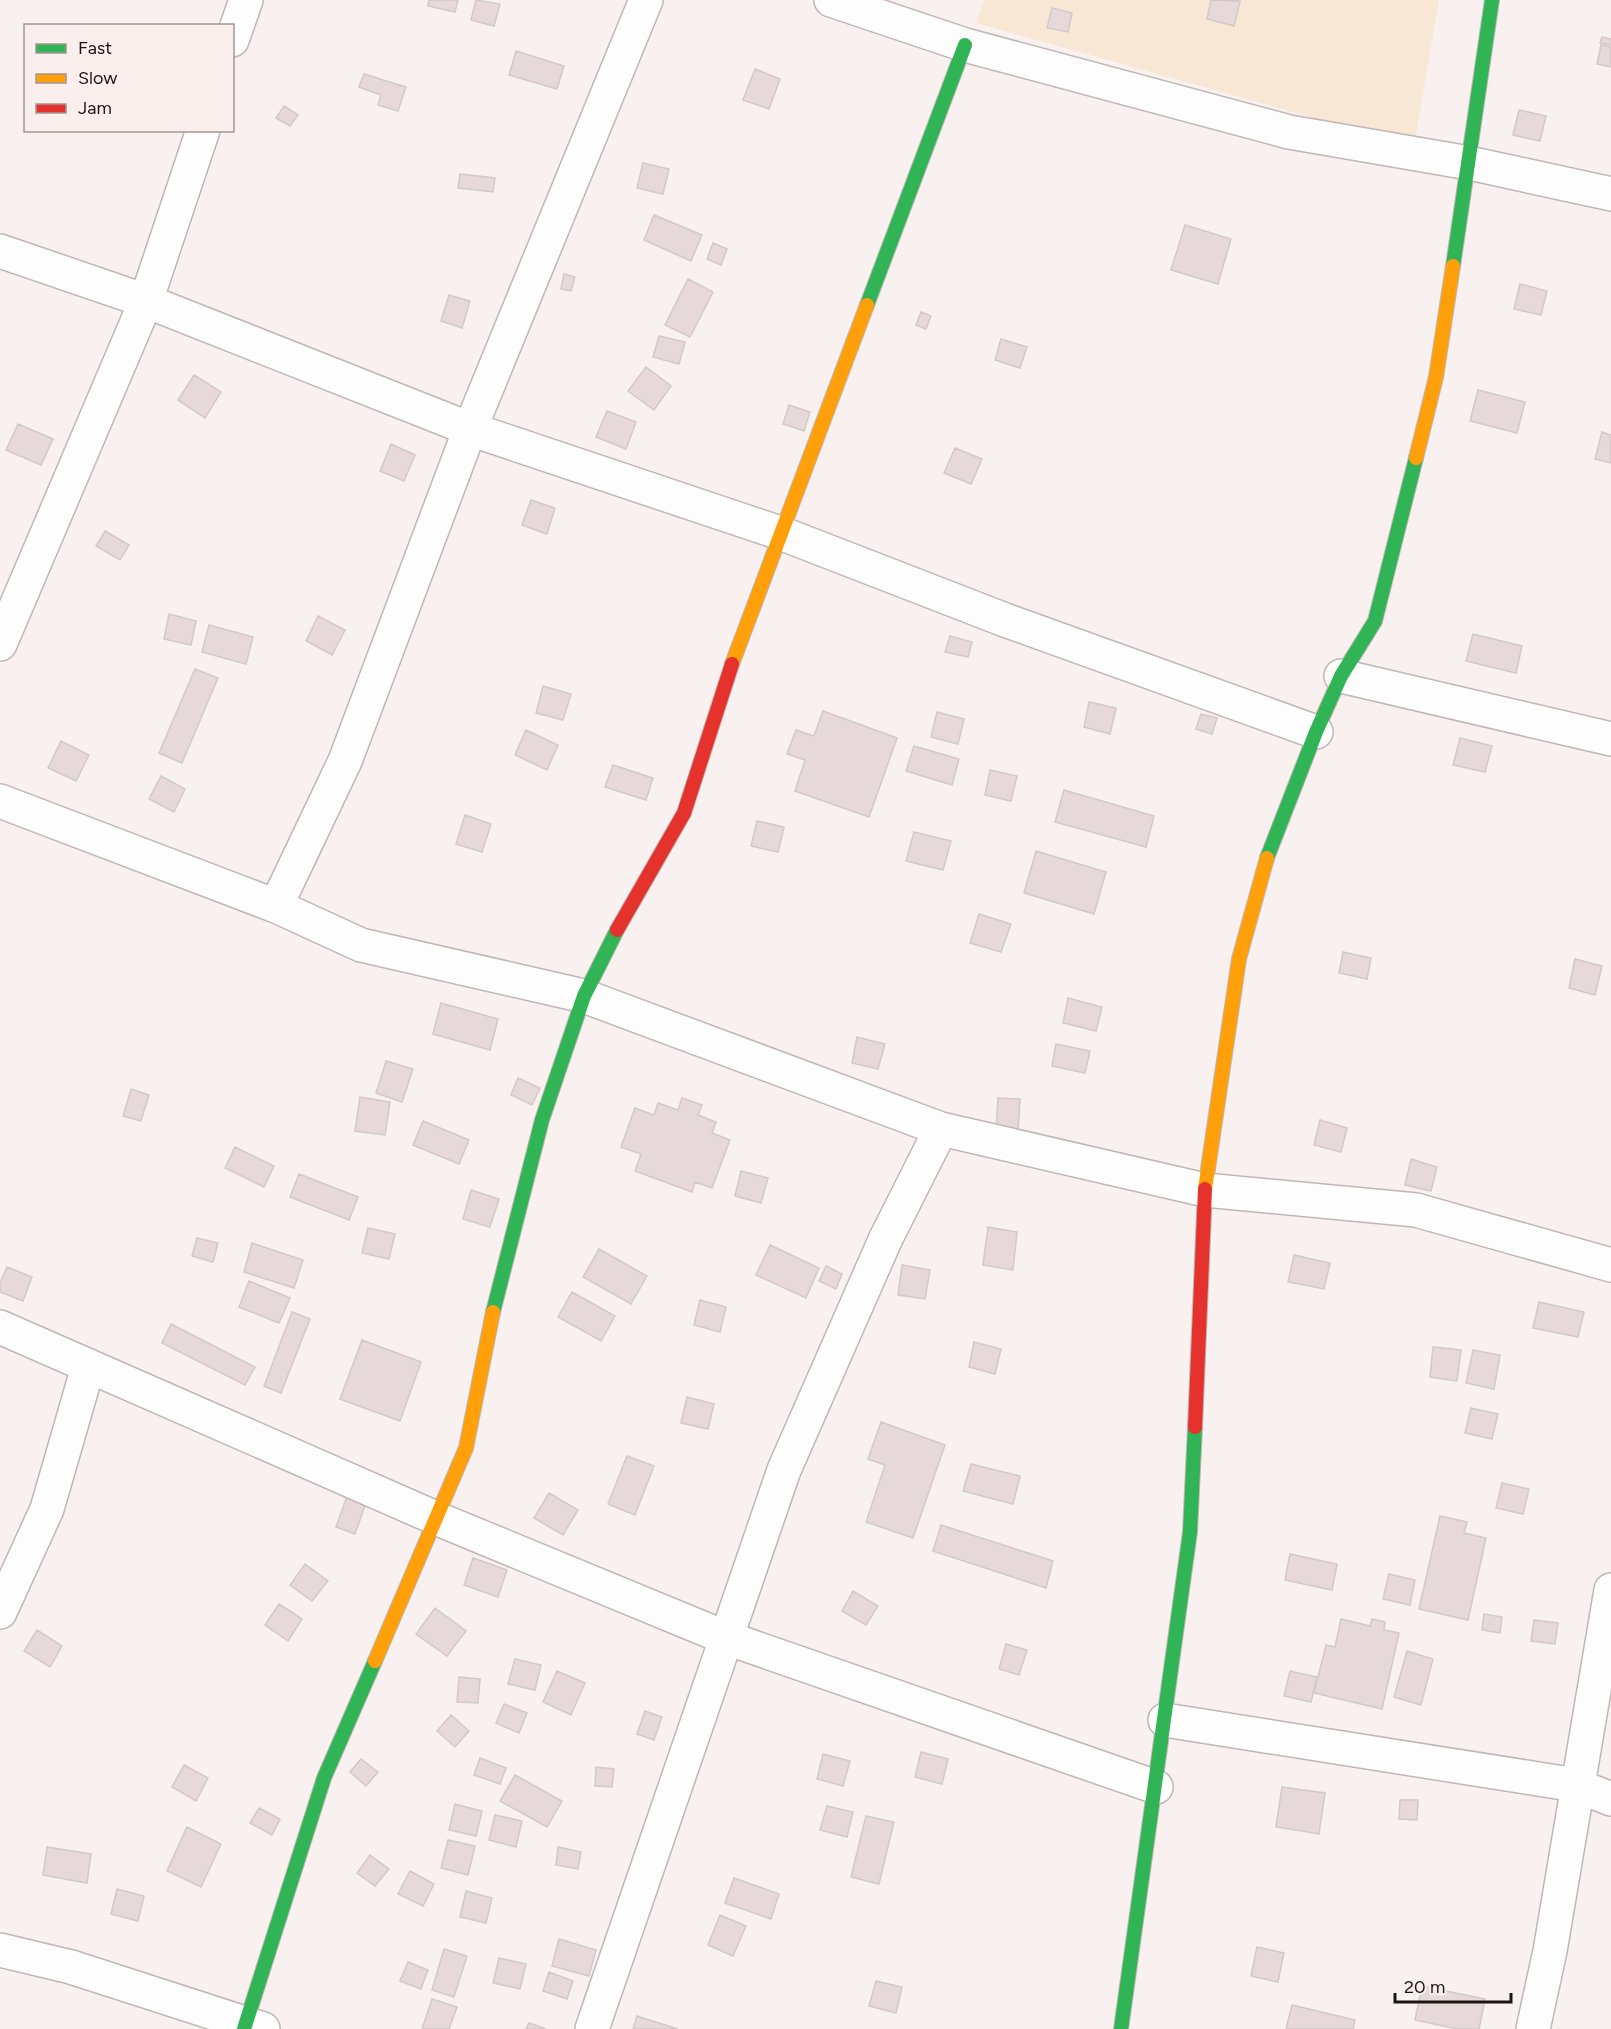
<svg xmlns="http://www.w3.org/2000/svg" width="1611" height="2029" viewBox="0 0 1611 2029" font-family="Figtree,sans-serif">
	<rect width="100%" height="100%" fill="#f8f1f0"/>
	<path fill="#f7e7d4" d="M 984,0 L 1439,0 L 1414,146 L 976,23 Z"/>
	<path fill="#e7d8d9" stroke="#d2c9c9" stroke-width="1.5" d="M 429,0 L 458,0 L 455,12 L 428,6 Z
		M 476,0 L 500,4 L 494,26 L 471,20 Z
		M 1211,0 L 1240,1 L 1234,26 L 1207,19 Z
		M 1052,8 L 1072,13 L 1068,32 L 1047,28 Z
		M 1602,37 L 1611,39 L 1611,45 L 1600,43 Z
		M 1601,45 L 1611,47 L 1611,67 L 1597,64 Z
		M 516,51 L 564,66 L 557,89 L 509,75 Z
		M 755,69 L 780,79 L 769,109 L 743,100 Z
		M 364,74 L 406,87 L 398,111 L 378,105 L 381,95 L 359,87 Z
		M 284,106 L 298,115 L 290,126 L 276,118 Z
		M 1519,110 L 1546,116 L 1540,141 L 1513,135 Z
		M 643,163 L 669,169 L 663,194 L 637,188 Z
		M 460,174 L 495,178 L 493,192 L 458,188 Z
		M 654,215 L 702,235 L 691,261 L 644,240 Z
		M 1185,225 L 1231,239 L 1218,284 L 1171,270 Z
		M 713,243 L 727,249 L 721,265 L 707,259 Z
		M 564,274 L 575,277 L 571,291 L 561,289 Z
		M 688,279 L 713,292 L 690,337 L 665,325 Z
		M 1520,284 L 1547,291 L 1541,315 L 1514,309 Z
		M 449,295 L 470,301 L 462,328 L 441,321 Z
		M 921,312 L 931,316 L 926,329 L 916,325 Z
		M 659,336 L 685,342 L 679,364 L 653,357 Z
		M 1001,339 L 1027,347 L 1020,368 L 995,360 Z
		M 646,367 L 671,386 L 654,410 L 628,391 Z
		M 194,375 L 221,392 L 205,418 L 178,400 Z
		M 1478,390 L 1525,402 L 1517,433 L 1470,421 Z
		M 789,405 L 810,412 L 804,431 L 783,424 Z
		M 607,411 L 636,422 L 626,449 L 596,437 Z
		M 18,424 L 53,439 L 41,465 L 6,450 Z
		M 1602,432 L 1611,435 L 1611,463 L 1595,459 Z
		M 391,444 L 415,455 L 404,481 L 380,471 Z
		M 955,448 L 982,459 L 971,484 L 944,473 Z
		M 531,500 L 555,508 L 547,534 L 522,525 Z
		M 105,531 L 129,545 L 120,560 L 96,546 Z
		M 169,614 L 196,621 L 191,645 L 164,639 Z
		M 318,616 L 345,630 L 332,655 L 306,641 Z
		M 209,625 L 253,637 L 246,664 L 202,652 Z
		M 1473,634 L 1522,646 L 1516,673 L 1466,661 Z
		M 950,636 L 972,642 L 968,657 L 945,652 Z
		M 195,669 L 218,678 L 182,763 L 159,753 Z
		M 543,686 L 571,694 L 563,720 L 536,713 Z
		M 1089,702 L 1116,708 L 1110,734 L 1084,727 Z
		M 823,711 L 897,738 L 869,817 L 795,791 L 805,760 L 787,754 L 796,730 L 814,736 Z
		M 937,712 L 964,719 L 958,744 L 931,737 Z
		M 1201,714 L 1217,718 L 1212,734 L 1196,729 Z
		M 526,730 L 558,745 L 547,770 L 515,755 Z
		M 1460,738 L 1492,746 L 1485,772 L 1453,765 Z
		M 61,741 L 89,755 L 76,781 L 48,768 Z
		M 914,746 L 959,759 L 952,785 L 906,771 Z
		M 613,765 L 653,778 L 646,800 L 605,787 Z
		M 990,770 L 1017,776 L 1011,801 L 985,795 Z
		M 161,776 L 185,789 L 174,812 L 149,799 Z
		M 1064,790 L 1154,816 L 1146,847 L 1055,822 Z
		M 465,815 L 491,824 L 482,852 L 456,844 Z
		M 757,821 L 784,827 L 778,852 L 751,846 Z
		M 914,832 L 951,841 L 943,870 L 906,861 Z
		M 1036,851 L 1106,872 L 1094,914 L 1024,893 Z
		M 979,914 L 1011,924 L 1001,952 L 970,943 Z
		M 1343,952 L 1371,958 L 1367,979 L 1339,973 Z
		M 1575,959 L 1602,966 L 1595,995 L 1569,988 Z
		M 1068,998 L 1102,1007 L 1096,1031 L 1063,1023 Z
		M 441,1003 L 498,1019 L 490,1050 L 433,1034 Z
		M 857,1037 L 885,1044 L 878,1069 L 852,1063 Z
		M 1056,1044 L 1090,1051 L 1085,1073 L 1052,1066 Z
		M 386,1061 L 413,1069 L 402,1102 L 376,1093 Z
		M 518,1078 L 540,1088 L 532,1105 L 511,1095 Z
		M 131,1089 L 149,1095 L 141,1121 L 123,1116 Z
		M 360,1097 L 390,1102 L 385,1135 L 355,1131 Z
		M 682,1098 L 702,1105 L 698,1115 L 716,1122 L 712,1133 L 730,1140 L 712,1188 L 695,1182 L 692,1192 L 635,1171 L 641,1154 L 621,1147 L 635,1108 L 654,1115 L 658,1103 L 678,1110 Z
		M 998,1098 L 1020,1099 L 1018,1132 L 996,1130 Z
		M 1320,1120 L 1347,1128 L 1341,1152 L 1314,1145 Z
		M 423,1121 L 469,1140 L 459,1164 L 413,1145 Z
		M 235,1147 L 274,1166 L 264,1187 L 225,1168 Z
		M 1411,1159 L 1437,1167 L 1431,1191 L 1405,1185 Z
		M 741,1171 L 768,1178 L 761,1203 L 735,1196 Z
		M 299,1174 L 358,1197 L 349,1220 L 290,1197 Z
		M 471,1190 L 499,1199 L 490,1227 L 463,1219 Z
		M 988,1227 L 1017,1232 L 1013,1270 L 983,1265 Z
		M 368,1228 L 395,1234 L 389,1259 L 362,1253 Z
		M 197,1238 L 218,1243 L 213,1262 L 192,1256 Z
		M 252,1243 L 303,1260 L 294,1288 L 244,1272 Z
		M 770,1245 L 819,1268 L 806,1298 L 756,1275 Z
		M 599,1249 L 647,1276 L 631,1304 L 583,1277 Z
		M 1294,1255 L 1330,1263 L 1324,1289 L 1288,1282 Z
		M 902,1265 L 930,1270 L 925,1299 L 898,1295 Z
		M 826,1266 L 842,1274 L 836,1289 L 819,1281 Z
		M 7,1267 L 32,1277 L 23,1301 L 0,1292 L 0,1283 Z
		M 249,1281 L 290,1298 L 279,1323 L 239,1307 Z
		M 572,1292 L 615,1316 L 601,1341 L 558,1317 Z
		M 700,1300 L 726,1307 L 720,1332 L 694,1325 Z
		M 1539,1302 L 1584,1312 L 1578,1337 L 1533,1328 Z
		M 292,1312 L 310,1319 L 281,1393 L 264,1386 Z
		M 171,1324 L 255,1367 L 245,1385 L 162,1343 Z
		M 362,1340 L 421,1362 L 400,1421 L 340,1399 Z
		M 974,1342 L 1001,1349 L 995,1374 L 969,1367 Z
		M 1433,1347 L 1461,1350 L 1457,1381 L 1430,1377 Z
		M 1473,1350 L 1500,1355 L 1494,1389 L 1466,1383 Z
		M 687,1397 L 714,1404 L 708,1429 L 681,1423 Z
		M 1471,1408 L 1498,1414 L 1492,1439 L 1465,1433 Z
		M 881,1422 L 945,1445 L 913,1538 L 866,1522 L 885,1465 L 868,1459 Z
		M 627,1456 L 654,1466 L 635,1515 L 608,1504 Z
		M 971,1464 L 1020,1476 L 1013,1504 L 963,1491 Z
		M 1502,1483 L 1529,1489 L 1523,1514 L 1496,1508 Z
		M 549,1493 L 578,1510 L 563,1535 L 534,1518 Z
		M 347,1496 L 366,1503 L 355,1534 L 336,1527 Z
		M 1440,1516 L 1467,1522 L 1464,1533 L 1486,1538 L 1468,1620 L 1419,1609 Z
		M 941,1525 L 1053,1561 L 1046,1588 L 933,1551 Z
		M 1290,1554 L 1337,1564 L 1332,1590 L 1285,1580 Z
		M 473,1558 L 507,1570 L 498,1597 L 464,1585 Z
		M 305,1564 L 328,1581 L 312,1601 L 290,1585 Z
		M 1389,1574 L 1415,1580 L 1410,1605 L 1383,1599 Z
		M 853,1591 L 878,1606 L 866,1625 L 842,1611 Z
		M 279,1604 L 302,1619 L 288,1641 L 265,1625 Z
		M 435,1608 L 466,1631 L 447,1656 L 416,1634 Z
		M 1484,1614 L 1502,1617 L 1500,1633 L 1482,1630 Z
		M 1341,1619 L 1370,1626 L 1372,1619 L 1385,1622 L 1384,1630 L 1399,1633 L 1382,1709 L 1314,1693 L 1326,1645 L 1335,1647 Z
		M 1534,1620 L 1558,1623 L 1555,1644 L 1531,1641 Z
		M 37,1630 L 62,1646 L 50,1667 L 24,1651 Z
		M 1006,1644 L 1027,1650 L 1019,1675 L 999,1669 Z
		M 1407,1651 L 1433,1659 L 1421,1705 L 1394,1697 Z
		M 515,1659 L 541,1665 L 535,1690 L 508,1684 Z
		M 557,1671 L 585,1683 L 571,1715 L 543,1702 Z
		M 1290,1671 L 1317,1677 L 1311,1702 L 1284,1696 Z
		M 459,1677 L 480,1679 L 478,1703 L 457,1702 Z
		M 504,1704 L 527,1713 L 519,1733 L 496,1723 Z
		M 645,1711 L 662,1717 L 654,1740 L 637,1734 Z
		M 451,1715 L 469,1731 L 455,1747 L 437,1731 Z
		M 921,1752 L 948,1759 L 942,1784 L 915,1777 Z
		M 823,1754 L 850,1761 L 843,1786 L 817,1779 Z
		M 480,1758 L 506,1768 L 500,1784 L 474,1775 Z
		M 361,1759 L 378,1772 L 366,1786 L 350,1772 Z
		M 184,1765 L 208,1778 L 196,1801 L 172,1787 Z
		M 596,1767 L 614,1769 L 612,1787 L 595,1786 Z
		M 515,1775 L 562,1801 L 547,1827 L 500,1801 Z
		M 1282,1787 L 1325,1793 L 1319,1834 L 1276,1827 Z
		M 1400,1800 L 1418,1800 L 1417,1820 L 1399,1819 Z
		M 455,1804 L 482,1811 L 476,1836 L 449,1830 Z
		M 827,1806 L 853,1812 L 847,1837 L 820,1830 Z
		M 259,1808 L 280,1819 L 272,1835 L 250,1823 Z
		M 495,1815 L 522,1821 L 516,1847 L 489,1840 Z
		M 866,1816 L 894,1822 L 879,1884 L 851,1877 Z
		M 187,1827 L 221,1844 L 201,1887 L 167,1871 Z
		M 448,1840 L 475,1846 L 468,1875 L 441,1868 Z
		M 47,1847 L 91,1854 L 87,1883 L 43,1875 Z
		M 558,1847 L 581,1852 L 578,1869 L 556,1865 Z
		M 370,1855 L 389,1869 L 375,1886 L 357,1873 Z
		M 410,1871 L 434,1884 L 423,1906 L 398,1894 Z
		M 734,1878 L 779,1894 L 771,1919 L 725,1903 Z
		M 117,1889 L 144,1896 L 138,1921 L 111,1914 Z
		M 466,1891 L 492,1898 L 486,1923 L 460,1917 Z
		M 720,1915 L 746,1926 L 733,1956 L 708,1945 Z
		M 559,1939 L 596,1950 L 589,1976 L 552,1966 Z
		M 1257,1947 L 1284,1953 L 1278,1982 L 1251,1976 Z
		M 444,1949 L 467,1956 L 454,1997 L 432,1990 Z
		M 499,1958 L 526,1964 L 520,1989 L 493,1983 Z
		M 408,1962 L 428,1970 L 421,1989 L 400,1981 Z
		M 549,1972 L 573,1981 L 567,1999 L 543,1991 Z
		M 876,1981 L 902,1987 L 896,2013 L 869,2006 Z
		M 1422,1986 L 1485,1999 L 1479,2029 L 1457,2029 L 1415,2020 Z
		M 432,1999 L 457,2007 L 449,2029 L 422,2029 Z
		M 1292,2005 L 1355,2020 L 1353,2029 L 1286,2029 Z
		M 637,2016 L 643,2018 L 678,2029 L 633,2029 Z
		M 529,2023 L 546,2029 L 526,2029 Z"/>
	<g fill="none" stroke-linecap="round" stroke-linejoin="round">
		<g stroke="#bfb7b5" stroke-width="36">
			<path id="street" d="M 831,0 L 965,45 L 1289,132 L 1469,163 L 1611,194
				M 232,40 L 246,0
				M 0,251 L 146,301 L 470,429 L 783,534 L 1005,620 L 1316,732
				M 0,644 L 146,301 L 203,130
				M 1341,676 L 1611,739
				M 0,801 L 276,906 L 361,945 L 584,996 L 941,1129 L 1205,1190 L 1416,1210 L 1611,1265
				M 276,906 L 345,761 L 470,429 L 646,0
				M 0,1327 L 438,1519 L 724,1637 L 1156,1787
				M 0,1612 L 47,1509 L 88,1367
				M 1165,1720 L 1576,1785 L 1611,1799
				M 0,1950 L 71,1967 L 263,2029
				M 592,2029 L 784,1470 L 886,1238 L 941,1129
				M 1533,2029 L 1550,1951 L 1611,1590"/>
		</g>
		<g stroke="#bfb7b5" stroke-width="16">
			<path id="fast" d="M 1453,266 L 1492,0
				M 867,305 L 965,45
				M 1267,858 L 1316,732 L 1341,676 L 1375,621 L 1416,458
				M 493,1312 L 542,1120 L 584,996 L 617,930
				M 244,2029 L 324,1778 L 375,1661
				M 1121,2029 L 1190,1532 L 1195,1427"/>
		</g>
		<g stroke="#bfb7b5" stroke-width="16">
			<path id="slow" d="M 1416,458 L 1436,377 L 1453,266
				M 732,664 L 867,305
				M 1205,1189 L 1239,959 L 1267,858
				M 375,1661 L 466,1448 L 493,1312"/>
		</g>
		<g stroke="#bfb7b5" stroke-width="16">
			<path id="jam" d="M 617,930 L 684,813 L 732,664
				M 1195,1427 L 1205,1189"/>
		</g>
		<use href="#street" stroke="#fefdfd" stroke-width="33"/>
		<use href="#fast" stroke="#30b455" stroke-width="14"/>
		<use href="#slow" stroke="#ff9f0a" stroke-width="14"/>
		<use href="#jam" stroke="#e5322d" stroke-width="14"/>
	</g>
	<rect x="24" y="24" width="210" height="108" fill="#fbefed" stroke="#a39795" stroke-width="1.5"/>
	<rect x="36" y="44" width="30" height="9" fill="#30b455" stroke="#a39795" stroke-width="1.5"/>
	<text x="78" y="54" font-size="18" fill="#1e1412">Fast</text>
	<rect x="36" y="74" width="30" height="9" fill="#ff9f0a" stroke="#a39795" stroke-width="1.5"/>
	<text x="78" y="84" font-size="18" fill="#1e1412">Slow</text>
	<rect x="36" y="104" width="30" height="9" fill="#e5322d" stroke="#a39795" stroke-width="1.5"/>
	<text x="78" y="114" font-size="18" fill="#1e1412">Jam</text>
	<path d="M1395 1993v9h116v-9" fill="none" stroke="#1e1412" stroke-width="3"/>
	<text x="1404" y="1993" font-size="18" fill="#1e1412" stroke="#fbefed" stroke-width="4.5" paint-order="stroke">20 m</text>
</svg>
